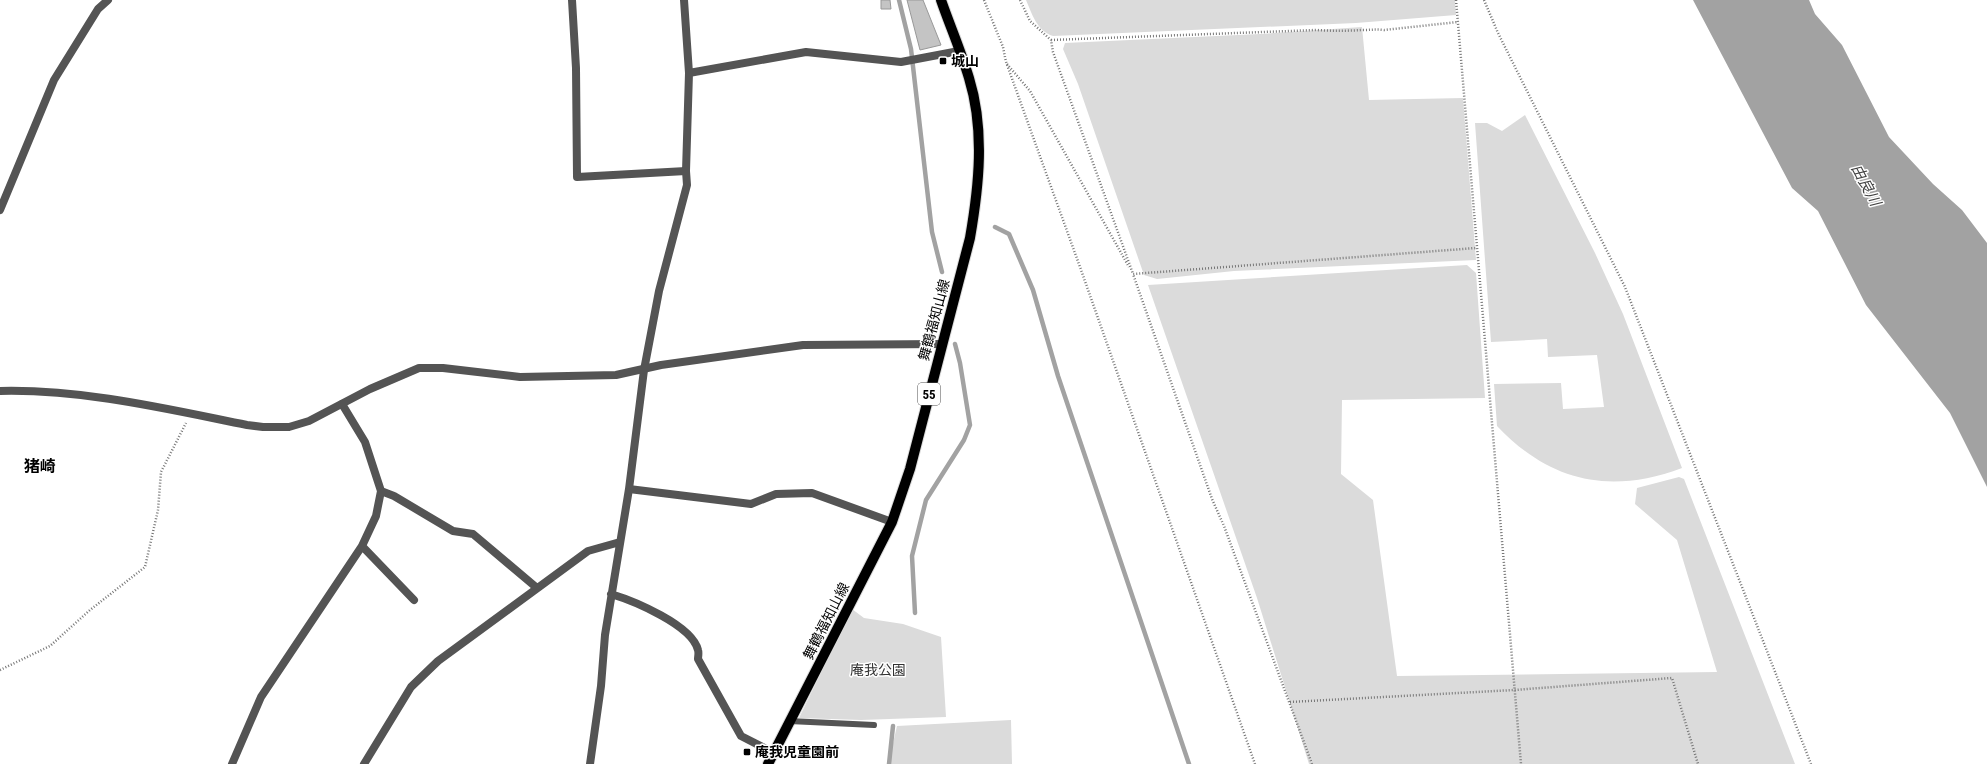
<svg xmlns="http://www.w3.org/2000/svg" width="1987" height="764" viewBox="0 0 1987 764" font-family="'Roboto Condensed','Noto Sans JP',sans-serif">
	<rect width="100%" height="100%" fill="#fff"/>
	<path fill="#dbdbdb" d="M 1026,0 L 1455,0 L 1456,15 L 1356,23 L 1053,36 C 1037,31 1032,14 1026,0 Z
		M 1362,27 L 1369,100 L 1463,98 L 1476,260 L 1234,271 L 1157,279 L 1144,275 L 1078,84 L 1063,49 L 1065,43 L 1260,34 Z
		M 1525,115 L 1595,253 L 1623,314 L 1682,468 C 1610,495 1550,482 1497,426 L 1494,384 L 1561,383 L 1563,409 L 1604,407 L 1597,355 L 1548,357 L 1547,339 L 1491,342 L 1475,123 L 1487,123 L 1502,131 Z
		M 1467,265 L 1476,273 L 1485,398 L 1342,400 L 1341,474 L 1373,500 L 1397,676 L 1717,672 L 1677,540 L 1635,504 L 1637,488 L 1679,477 L 1684,479 L 1795,764 L 1309,764 L 1257,598 L 1148,285 Z
		M 852,609 L 864,618 L 903,624 L 941,637 L 946,717 L 861,720 L 799,718 Z
		M 1011,720 L 1012,764 L 890,764 L 890,756 L 897,726 Z"/>
	<path fill="#a2a2a2" d="M 1693,0 L 1809,0 L 1815,14 L 1842,45 L 1889,137 L 1933,184 L 1962,210 L 1987,243 L 1987,487 L 1950,413 L 1866,305 L 1818,211 L 1792,188 Z"/>
	<g fill="none" stroke-linecap="round" stroke-linejoin="round">
		<path stroke="#a2a2a2" stroke-width="4.5" d="M 899,0 L 911,49 L 932,232 L 942,272
			M 995,227 L 1009,234 L 1033,290 L 1058,376 L 1189,764
			M 915,613 L 912,556 L 926,500 L 964,440 L 970,425 L 960,363 L 955,344
			M 889,764 L 893,726"/>
	</g>
	<path fill="#c4c4c4" stroke="#989898" d="M 881,0 L 890,0 L 891,9 L 881,9 Z
		M 907,0 L 923,0 L 941,45 L 920,50 Z"/>
	<g fill="none" stroke-linecap="round" stroke-linejoin="round">
		<g stroke="#dbdbdb" stroke-width="12">
			<path id="primary" d="M 768,764 L 892,522 L 910,469 L 970,238 C 979,186 985,130 969,78 C 961,51 950,26 941,0"/>
		</g>
		<path stroke="#767676" stroke-width="2.5" stroke-dasharray="1 2" stroke-linecap="butt" d="M 984,0 L 1003,47 L 1006,62 L 1080,267 L 1255,764
			M 1020,0 L 1030,21 L 1051,40 L 1053,52 L 1133,274
			M 1456,0 L 1521,764
			M 1484,0 L 1498,33 L 1625,287 L 1811,764
			M 1051,40 L 1316,30 C 1332,31 1347,31 1362,30 C 1370,30 1376,29 1384,30 L 1458,22
			M 1007,64 L 1030,91 L 1129,267
			M 0,670 L 50,646 L 90,610 L 145,567 L 158,510 L 161,472 L 186,423
			M 1290,702 L 1514,690 L 1672,678 L 1698,764
			M 1312,764 L 1224,526 L 1212,499 L 1133,274 L 1476,248"/>
		<path stroke="#545454" stroke-width="6" d="M 789,721 L 874,725"/>
		<path stroke="#545454" stroke-width="8" d="M 572,0 L 576,68 L 577,177 L 686,171
			M 689,73 L 806,52 L 901,62 L 959,51
			M 0,210 L 54,80 L 98,9 L 108,0
			M 629,489 L 751,504 L 776,494 L 812,493 L 892,522
			M 381,491 L 394,496 L 453,531 L 473,534 L 537,588
			M 362,546 L 414,600
			M 611,594 C 634,601 692,625 698,650 C 699,653 698,657 698,659 L 741,736 L 774,753
			M 232,764 L 261,697 L 362,546 L 376,516 L 381,491 L 365,442 L 342,404
			M 364,764 L 411,687 L 438,661 L 588,551 L 620,542
			M 590,764 L 601,686 L 605,635 L 629,489 L 644,370 L 659,291 L 687,185 L 686,171 L 689,73 L 684,0"/>
		<path stroke="#545454" stroke-width="8" d="M 0,391 C 83,389 167,409 247,425 L 263,427 L 289,427 L 309,421 L 370,389 L 419,368 L 443,368 L 520,377 L 616,375 L 661,365 L 803,345 L 942,344"/>
		<use href="#primary" stroke="#000" stroke-width="10"/>
	</g>
	<g fill="#000" stroke="#fff" stroke-width="1.5">
		<rect x="939" y="57" width="8" height="8" rx="2"/>
		<rect x="743" y="748" width="8" height="8" rx="2"/>
	</g>
	<g text-anchor="middle" stroke-width="3" stroke-linejoin="round" paint-order="stroke">
		<rect fill="#fff" stroke="#4c4c4c" stroke-width="1" x="918" y="383" width="22" height="22" rx="3"/>
		<g font-size="13" font-weight="bold" fill="#000">
			<text x="929" y="399">55</text>
		</g>
		<g font-size="14" font-weight="bold" fill="#000" stroke="#fff" text-anchor="start">
			<text x="951" y="66">城山</text>
			<text x="755" y="757">庵我児童園前</text>
		</g>
		<g font-size="14" fill="#000" stroke="#fff">
			<text transform="translate(934 320) rotate(-75)" y="5">舞鶴福知山線</text>
			<text transform="translate(826 621) rotate(-63)" y="5">舞鶴福知山線</text>
		</g>
		<g font-size="14" fill="#323232" stroke="#fff">
			<text x="878" y="675">庵我公園</text>
		</g>
		<g font-size="15" font-style="italic" fill="#434343" stroke="#fff">
			<text transform="translate(1866 185) rotate(62)" y="5">由良川</text>
		</g>
		<g font-size="16" font-weight="bold" fill="#000" stroke="#fff">
			<text x="40" y="472">猪崎</text>
		</g>
	</g>
</svg>
